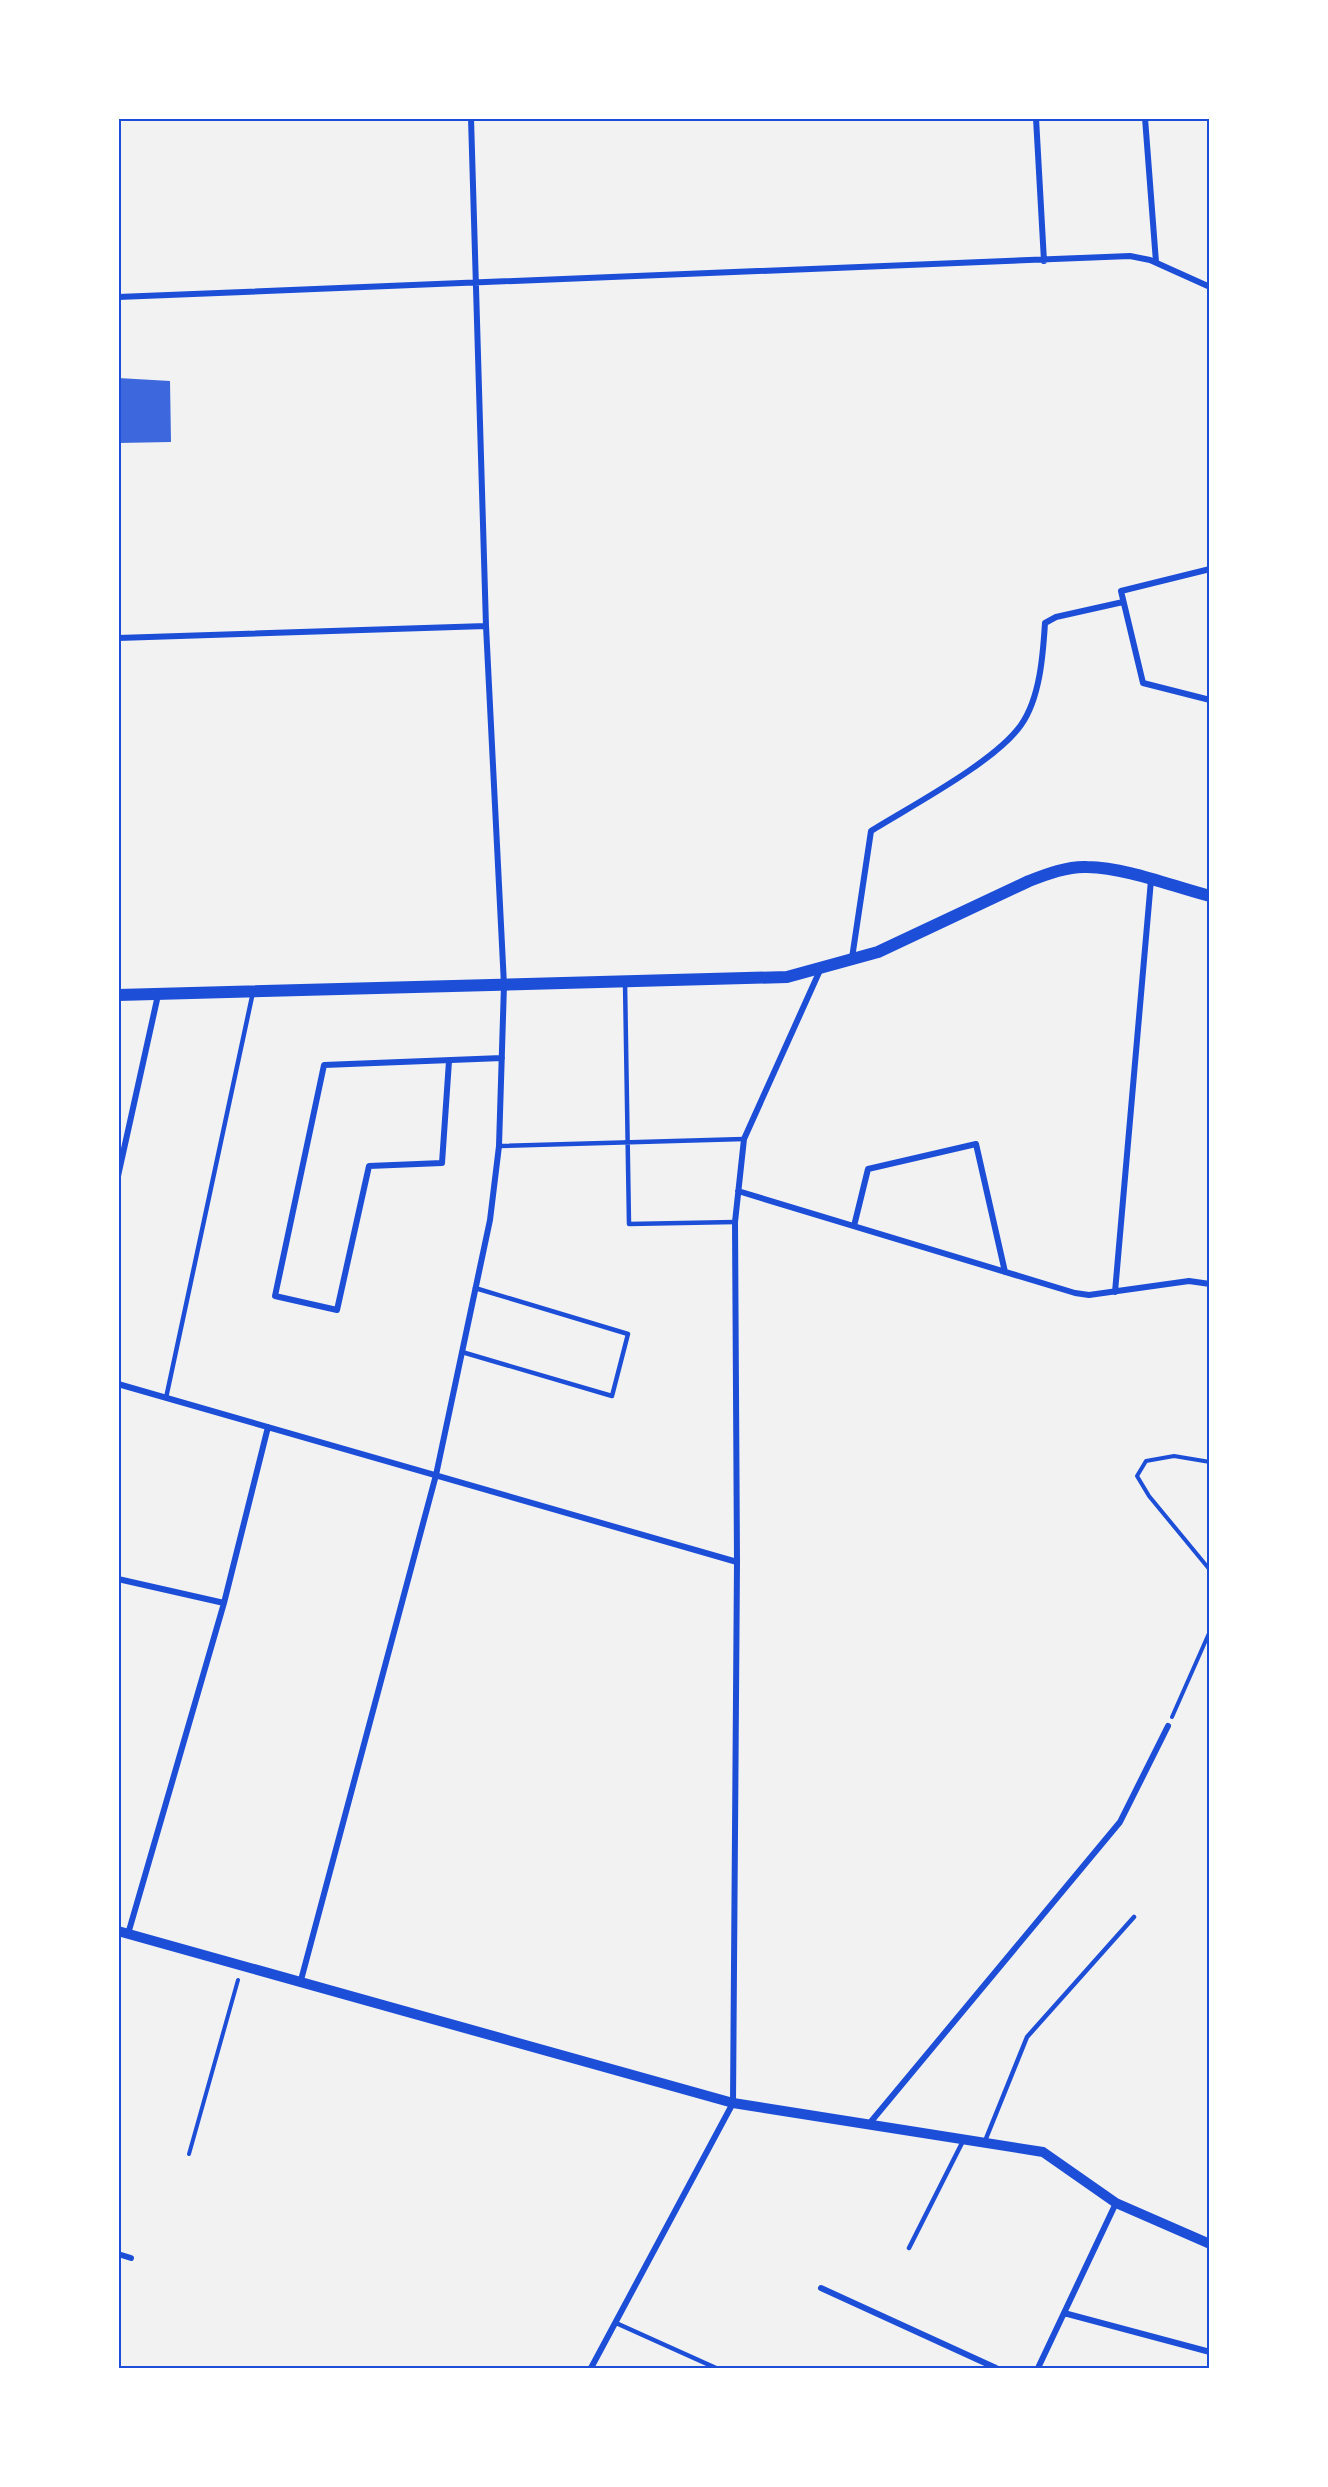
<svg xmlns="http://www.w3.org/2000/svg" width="1328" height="2487" viewBox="0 0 1328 2487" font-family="'Golos Text',sans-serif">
	<rect width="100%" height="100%" fill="#f2f2f2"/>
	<path fill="#3d67dc" d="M 118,378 L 170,381 L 171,442 L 118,443 Z"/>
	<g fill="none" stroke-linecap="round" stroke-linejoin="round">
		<path stroke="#1d4ed8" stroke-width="4" d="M 1210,1462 L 1174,1456 L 1146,1461 L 1137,1476 L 1149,1496 L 1210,1570
			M 1172,1717 L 1210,1631
			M 189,2154 L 238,1980"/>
		<path stroke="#1d4ed8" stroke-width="4.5" d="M 625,982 L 629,1224 L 735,1222
			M 499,1146 L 744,1139
			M 462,1352 L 612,1396 L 628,1334 L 475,1288
			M 166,1398 L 253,992
			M 985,2141 L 1027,2037 L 1134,1917
			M 909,2248 L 964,2139
			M 616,2323 L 716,2368"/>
		<path stroke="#1d4ed8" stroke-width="6" d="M 1036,118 L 1044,261
			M 1145,118 L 1156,262
			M 118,297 L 1130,256 L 1150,260 L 1210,287
			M 1210,569 L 1121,591 L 1143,683 L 1210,700
			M 118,638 L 486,626
			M 852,958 L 871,831 C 911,806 995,762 1021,725 C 1040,698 1043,655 1045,623 L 1056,617 L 1123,602
			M 449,1061 L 442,1163 L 369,1166 L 337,1310 L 275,1296 L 324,1065 L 502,1058
			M 118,1176 L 158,995
			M 738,1191 L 1075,1293 L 1089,1295 L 1189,1281 L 1210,1284
			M 854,1226 L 868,1169 L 976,1144 L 1005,1272
			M 1115,1292 L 1151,880
			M 118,1384 L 737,1562
			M 118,1579 L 224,1603
			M 128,1934 L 224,1603 L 268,1427
			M 301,1980 L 436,1475 L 490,1220 L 499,1146 L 504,985 L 486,626 L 471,118
			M 869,2124 L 1120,1822 L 1168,1726
			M 118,2254 L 131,2258
			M 821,2288 L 996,2368
			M 1064,2313 L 1210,2352
			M 591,2368 L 733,2103 L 737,1562 L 735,1222 L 744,1139 L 821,968
			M 1038,2368 L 1116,2203"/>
		<path stroke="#1d4ed8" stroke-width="10" d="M 118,1931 L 733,2103 L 1043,2152 L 1116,2203 L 1210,2244"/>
		<path stroke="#1d4ed8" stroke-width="12" d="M 118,995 L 787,977 L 878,952 L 1029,881 C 1047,874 1068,866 1087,867 C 1128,868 1171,886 1210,896"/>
	</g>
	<rect width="1328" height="2487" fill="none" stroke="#ffffff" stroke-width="240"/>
	<rect x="120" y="120" width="1088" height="2247" fill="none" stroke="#1d4ed8" stroke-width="2"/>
</svg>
